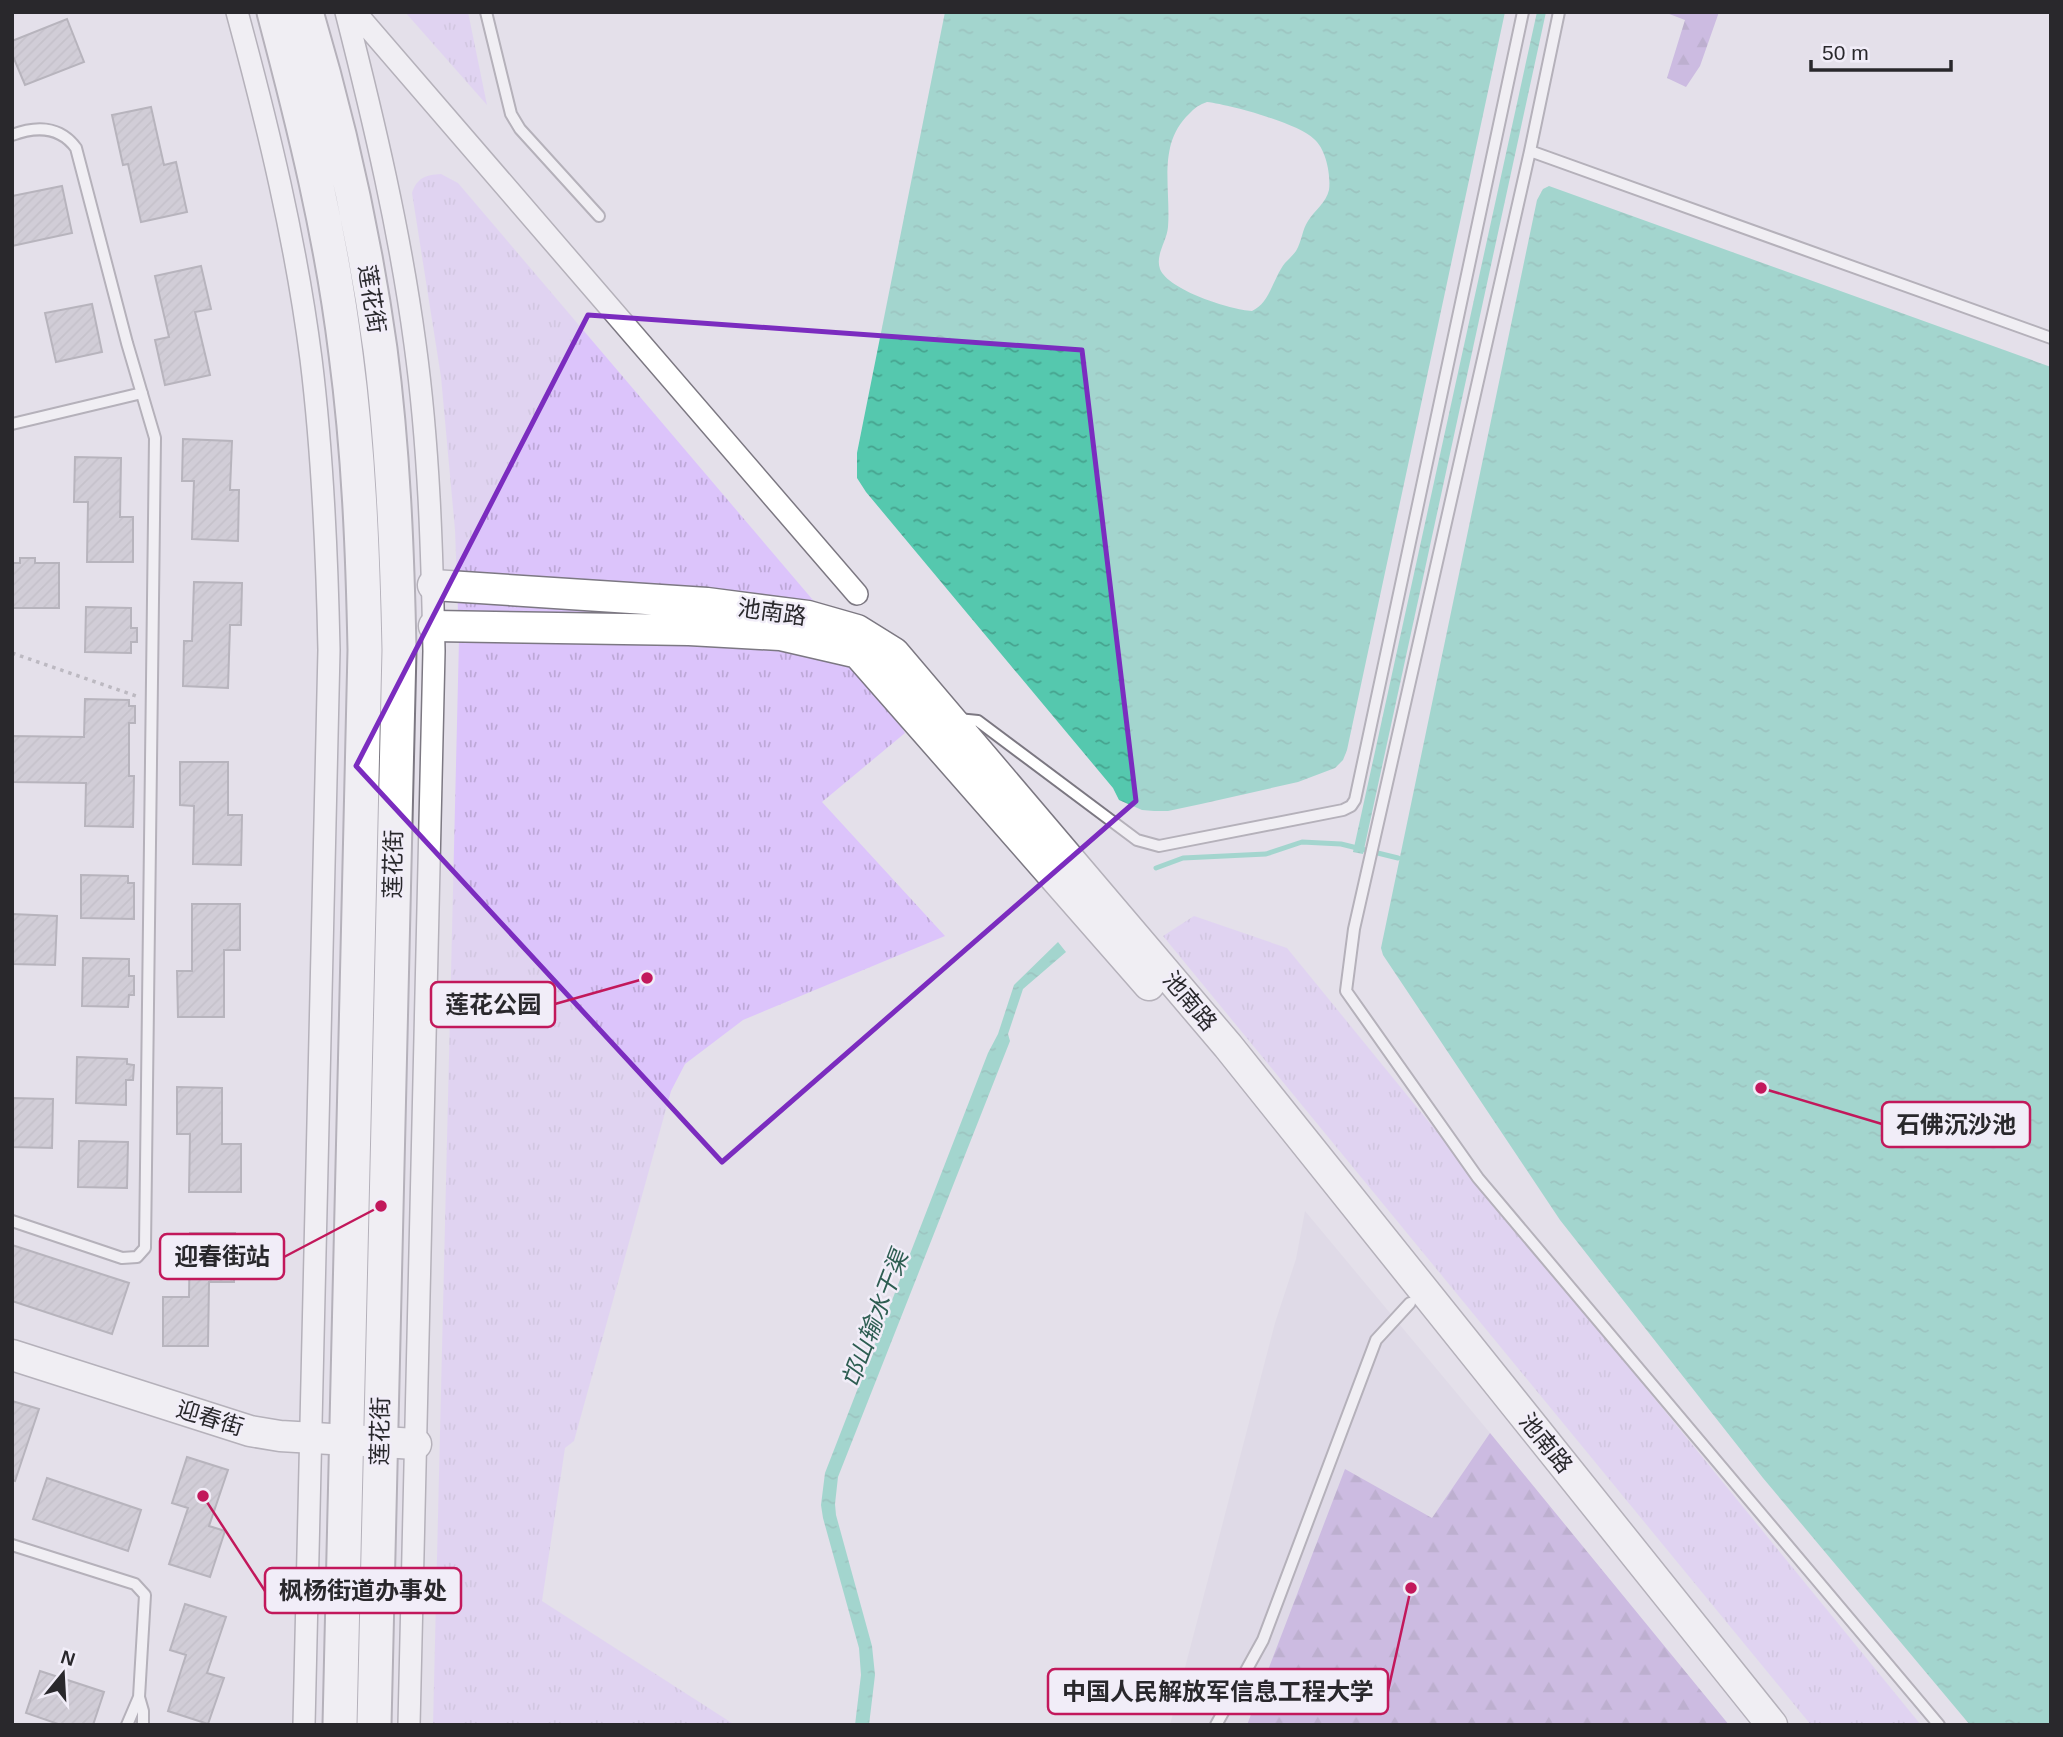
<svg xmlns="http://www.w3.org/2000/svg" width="2063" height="1737" viewBox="0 0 2063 1737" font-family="Arial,'Noto Sans SC',sans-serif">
	<defs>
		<pattern id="grass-tufts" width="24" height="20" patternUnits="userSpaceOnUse" patternTransform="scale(1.75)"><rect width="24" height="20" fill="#dcc4fb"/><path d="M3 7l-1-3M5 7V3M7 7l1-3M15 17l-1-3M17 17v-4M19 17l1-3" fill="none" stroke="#bda8d7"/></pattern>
		<pattern id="forest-firs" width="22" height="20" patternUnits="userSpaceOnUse" patternTransform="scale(1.75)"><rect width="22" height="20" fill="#af8ed7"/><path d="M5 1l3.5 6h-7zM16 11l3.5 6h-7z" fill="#8e74af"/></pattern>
		<pattern id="water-ripples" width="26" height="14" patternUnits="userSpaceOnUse" patternTransform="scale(1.75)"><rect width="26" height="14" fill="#55c8ae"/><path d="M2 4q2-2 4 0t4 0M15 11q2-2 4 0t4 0" fill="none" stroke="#46a28e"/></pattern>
		<pattern id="building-hatch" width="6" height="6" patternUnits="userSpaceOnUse" patternTransform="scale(1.75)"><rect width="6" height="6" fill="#bbb7c1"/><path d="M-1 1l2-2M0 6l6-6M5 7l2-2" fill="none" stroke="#a19da6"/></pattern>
	</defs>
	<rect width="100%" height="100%" fill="#e4e0ea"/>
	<path fill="#dad2e4" d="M 1305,1211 L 1490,1433 L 1729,1725 L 1170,1725 L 1275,1323 L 1296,1259 Z"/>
	<path fill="url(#grass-tufts)" d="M 405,12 L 468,12 L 487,105 Z
		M 441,174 L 458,183 L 858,653 L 905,733 L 822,802 L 945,936 L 743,1020 L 685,1064 L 671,1091 L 574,1441 L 565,1448 L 542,1601 L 735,1725 L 433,1725 L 459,639 L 455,530 L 441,377 L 412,193 C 417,178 425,175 441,174 Z
		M 1194,916 L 1287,948 L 1921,1725 L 1811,1725 L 1163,936 Z"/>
	<path fill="url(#forest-firs)" d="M 1664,12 L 1719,12 L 1700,66 L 1686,87 L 1667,78 L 1685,20 Z
		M 1490,1433 L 1729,1725 L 1247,1725 L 1345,1469 L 1432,1518 Z"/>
	<path fill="url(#water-ripples)" fill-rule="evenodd" d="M 945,12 L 1505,12 L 1347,750 L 1343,760 L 1335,768 L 1298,782 L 1201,804 L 1168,811 L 1154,811 L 1142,810 L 1119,800 L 1113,788 L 866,492 L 857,478 L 857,453 ZM 1207,102 C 1231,105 1298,123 1314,139 C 1326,149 1331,175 1329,190 C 1326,203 1315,210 1308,221 C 1302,230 1302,241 1296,251 C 1293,255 1289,259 1285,263 C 1273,278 1270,303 1252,311 C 1231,310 1168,290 1160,269 C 1155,255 1167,241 1168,227 C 1171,189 1157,144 1189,114 C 1194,108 1200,104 1207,102 Z
		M 1537,12 L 1546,12 L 1363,854 L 1353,852 Z
		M 1549,186 L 2051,367 L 2051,1725 L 1970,1725 L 1763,1478 L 1560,1220 L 1383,955 L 1381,948 L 1537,200 L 1543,189 Z
		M 1058,942 L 1066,952 L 1023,989 L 1008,1034 L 1010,1041 L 838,1477 L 835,1504 L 836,1515 L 872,1646 L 875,1675 L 869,1725 L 855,1725 L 861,1675 L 859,1648 L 823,1518 L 821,1505 L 825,1473 L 988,1053 L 998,1034 L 1014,985 Z"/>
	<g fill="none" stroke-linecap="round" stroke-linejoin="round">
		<path stroke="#55c8ae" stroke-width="5" d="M 1156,868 L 1183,858 L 1266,854 L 1302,842 L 1341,844 L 1398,858"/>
	</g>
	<path fill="url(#building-hatch)" stroke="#827e87" stroke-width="2" d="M 67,19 L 84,62 L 25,85 L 12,54 L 12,41 Z
		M 151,107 L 164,165 L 176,162 L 187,212 L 141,222 L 128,164 L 123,165 L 112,115 Z
		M 62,186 L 72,233 L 12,246 L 12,196 Z
		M 201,266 L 211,309 L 195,312 L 210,375 L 165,385 L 155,340 L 169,337 L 155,276 Z
		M 92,304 L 102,352 L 56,362 L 45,313 Z
		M 183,439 L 232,441 L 230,490 L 239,490 L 238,541 L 192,539 L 194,481 L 182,481 Z
		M 75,457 L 121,458 L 120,517 L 133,517 L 133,562 L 87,562 L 88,502 L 74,502 Z
		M 20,558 L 35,558 L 35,563 L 59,563 L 59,608 L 12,608 L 12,563 L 20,563 Z
		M 194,582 L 242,583 L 241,625 L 230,625 L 228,688 L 183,686 L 184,641 L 192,641 Z
		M 86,607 L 131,608 L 131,628 L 137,628 L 137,642 L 131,642 L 131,653 L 85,652 Z
		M 85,699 L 129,700 L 129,706 L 135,706 L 135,723 L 129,723 L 129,776 L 134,776 L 133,827 L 85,826 L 86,783 L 12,782 L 12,736 L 84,737 Z
		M 180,762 L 228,762 L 228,815 L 242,815 L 241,865 L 193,864 L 194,806 L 180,805 Z
		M 81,875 L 128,876 L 128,883 L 134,883 L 134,919 L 81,918 Z
		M 192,904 L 240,904 L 240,950 L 224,950 L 224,1017 L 178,1017 L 177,971 L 192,971 Z
		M 12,914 L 57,916 L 55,965 L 12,964 Z
		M 83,958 L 129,959 L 129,976 L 134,976 L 134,995 L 129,995 L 128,1007 L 82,1006 Z
		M 77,1057 L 127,1059 L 127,1064 L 134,1065 L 133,1080 L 126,1080 L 126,1105 L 76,1103 Z
		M 177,1087 L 222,1088 L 222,1144 L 241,1144 L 241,1192 L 189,1192 L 190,1134 L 177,1134 Z
		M 12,1098 L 53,1099 L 52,1148 L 12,1147 Z
		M 79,1141 L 128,1142 L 127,1188 L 78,1187 Z
		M 190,1233 L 235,1233 L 234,1282 L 209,1282 L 208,1346 L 163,1346 L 163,1297 L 189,1297 Z
		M 12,1245 L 129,1283 L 112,1334 L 12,1301 Z
		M 12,1401 L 39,1409 L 15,1481 L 12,1480 Z
		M 187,1457 L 228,1470 L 209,1526 L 225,1531 L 210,1577 L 169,1564 L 188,1508 L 172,1503 Z
		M 47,1478 L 141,1510 L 128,1551 L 33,1519 Z
		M 185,1604 L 226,1617 L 207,1673 L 224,1678 L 208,1724 L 168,1711 L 186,1655 L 170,1650 Z
		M 40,1671 L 104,1692 L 93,1725 L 61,1725 L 26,1713 Z"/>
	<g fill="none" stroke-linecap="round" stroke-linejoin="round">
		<g stroke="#7c7882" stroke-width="14">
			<path id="lane" d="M 486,12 L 511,114 L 520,129 L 599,216
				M 12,135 C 36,126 60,126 76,148 L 127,343 L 155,438 L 145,1248 L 137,1257 L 122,1258 L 12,1221
				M 1530,151 L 1559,12
				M 12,424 L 142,393
				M 958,719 L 978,721 L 1137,840 L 1159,846 L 1343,810 L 1351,806 L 1355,800 L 1523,12
				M 12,1545 L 135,1584 L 145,1595 L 139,1697 L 127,1725
				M 139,1697 L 143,1711 L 143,1725
				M 1216,1725 L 1263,1640 L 1376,1340 L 1410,1303
				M 1939,1725 L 1478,1178 L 1346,991 L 1354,929 L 1530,151 L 2051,338"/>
		</g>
		<g stroke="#7c7882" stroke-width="24">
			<path id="street" d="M 237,12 C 268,126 296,242 311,359 C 323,456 327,553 329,650 L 304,1725
				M 346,12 C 374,122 400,232 415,344 C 429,446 432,548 434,651 L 409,1725
				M 355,12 L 857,594"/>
		</g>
		<g stroke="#7c7882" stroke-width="33">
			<path id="secondary" d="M 433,585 L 707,603 L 808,616 L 857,630 L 894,653 L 1228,1046 L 1772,1725
				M 434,626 L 689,630 L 780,635 L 858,653 L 1149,985
				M 12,1355 L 250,1431 L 280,1436 L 416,1444"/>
		</g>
		<g stroke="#7c7882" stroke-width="37">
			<path id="primary" d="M 274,12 C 304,125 332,238 346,354 C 359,452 363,551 365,650 L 340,1725
				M 306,12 C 339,123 364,235 380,349 C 393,449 397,550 399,650 L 374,1725"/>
		</g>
		<path stroke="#8c8991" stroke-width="3.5" stroke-dasharray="3.5 5" stroke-linecap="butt" d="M 12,653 L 139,697"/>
		<use href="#lane" stroke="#fff" stroke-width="10"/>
		<use href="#street" stroke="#fff" stroke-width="21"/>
		<use href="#secondary" stroke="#fff" stroke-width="30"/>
		<use href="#primary" stroke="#fff" stroke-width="33"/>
	</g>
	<path d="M0 0H2063V1737H0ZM 588,315 L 1082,350 L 1136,801 L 722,1162 L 356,766 Z" fill="#e4e0ea" fill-opacity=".55" fill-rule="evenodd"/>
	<path fill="none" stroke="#7b2cbf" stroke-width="5" stroke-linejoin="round" d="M 588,315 L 1082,350 L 1136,801 L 722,1162 L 356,766 Z"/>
	<g text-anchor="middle" stroke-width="5" stroke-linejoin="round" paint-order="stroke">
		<g font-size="23" fill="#29282c" stroke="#f1edf8">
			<text transform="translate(372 299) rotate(81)" y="8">莲花街</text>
			<text transform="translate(772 612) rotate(8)" y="8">池南路</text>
			<text transform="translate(393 864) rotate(-89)" y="8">莲花街</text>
			<text transform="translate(1190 1001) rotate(50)" y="8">池南路</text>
			<text transform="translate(210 1418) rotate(17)" y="8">迎春街</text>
			<text transform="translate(380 1431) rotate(-89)" y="8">莲花街</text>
			<text transform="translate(1546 1443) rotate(51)" y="8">池南路</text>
		</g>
		<g font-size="24" font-style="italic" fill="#2d5d51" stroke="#f1edf8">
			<text transform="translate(875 1319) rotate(-69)" y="8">邙山输水干渠</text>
		</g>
	</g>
	<path fill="none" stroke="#c2185b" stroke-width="2.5" d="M647 978L555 1004M1761 1088L1882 1124M381 1206L284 1257M203 1496L265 1591M1411 1588L1388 1691"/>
	<g fill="#c2185b" stroke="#f1edf8" stroke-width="2.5">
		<circle cx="647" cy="978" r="7"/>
		<circle cx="1761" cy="1088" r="7"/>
		<circle cx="381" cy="1206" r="7"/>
		<circle cx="203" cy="1496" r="7"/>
		<circle cx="1411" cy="1588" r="7"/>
	</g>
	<g fill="#f1edf8" stroke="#c2185b" stroke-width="2.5">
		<rect x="431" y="982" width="124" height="45" rx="7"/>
		<rect x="1882" y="1102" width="148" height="45" rx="7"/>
		<rect x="160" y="1234" width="124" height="45" rx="7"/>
		<rect x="265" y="1568" width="196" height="45" rx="7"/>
		<rect x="1048" y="1669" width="340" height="45" rx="7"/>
	</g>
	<g font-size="24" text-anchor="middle" font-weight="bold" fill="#29282c">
		<text x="493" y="1013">莲花公园</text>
		<text x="1956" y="1133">石佛沉沙池</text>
		<text x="222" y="1265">迎春街站</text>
		<text x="363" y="1599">枫杨街道办事处</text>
		<text x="1218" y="1700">中国人民解放军信息工程大学</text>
	</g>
	<rect width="2063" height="1737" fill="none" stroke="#29282c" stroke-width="28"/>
	<g transform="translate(63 1674) rotate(18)" stroke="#f1edf8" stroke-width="5" paint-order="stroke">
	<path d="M0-5L12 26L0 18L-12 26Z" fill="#29282c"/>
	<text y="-10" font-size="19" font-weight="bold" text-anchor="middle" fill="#29282c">N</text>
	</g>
	<path d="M1811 60v10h140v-10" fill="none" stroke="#29282c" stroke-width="3.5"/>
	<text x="1822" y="60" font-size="21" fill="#29282c" stroke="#f1edf8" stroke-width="5" paint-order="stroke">50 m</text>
</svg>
